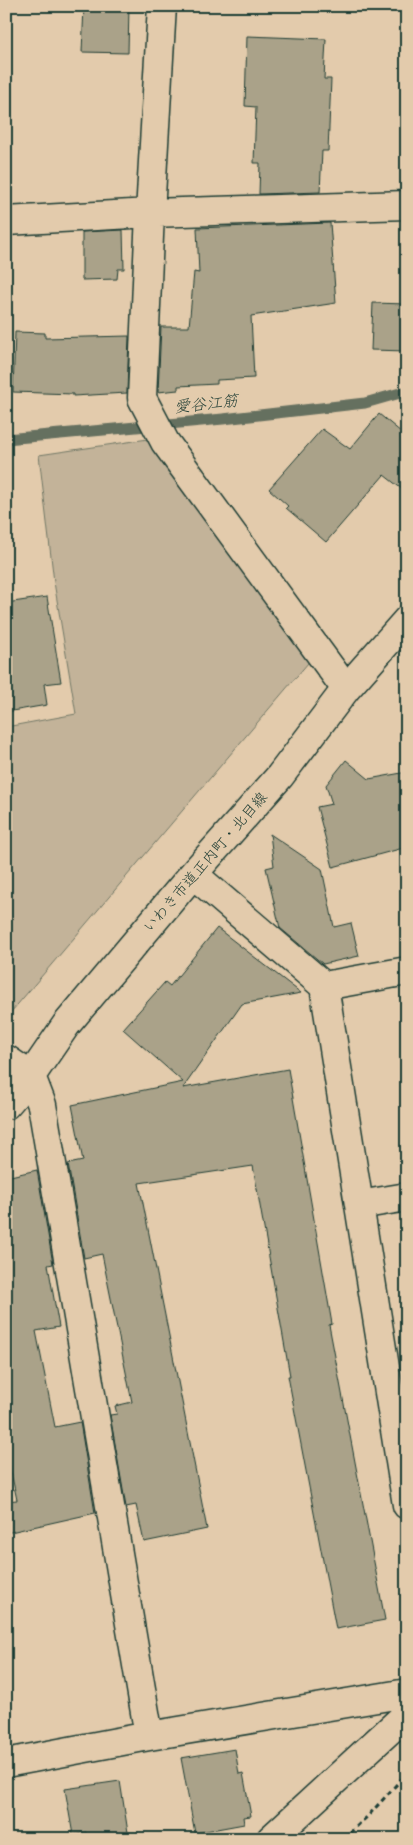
<svg xmlns="http://www.w3.org/2000/svg" width="413" height="1845" viewBox="0 0 413 1845" font-family="Kalam,'Klee One',sans-serif">
	<rect width="100%" height="100%" fill="#e3cbac"/>
	<filter id="ink" filterUnits="userSpaceOnUse"><feTurbulence type="fractalNoise" baseFrequency=".02" numOctaves="2"/><feDisplacementMap in="SourceGraphic" scale="10" xChannelSelector="R" yChannelSelector="G"/><feConvolveMatrix kernelMatrix="1 2 1 2 8 2 1 2 1" color-interpolation-filters="sRGB"/></filter>
	<g filter="url(#ink)">
		<path fill="#c3b399" stroke="#717866" d="M 148,439 L 314,656 L 6,1018 L 6,727 L 76,714 L 54,582 L 39,455 Z"/>
		<g fill="none" stroke-linecap="round" stroke-linejoin="round">
			<path stroke="#656f5f" stroke-width="11" d="M 6,439 L 223,419 L 365,403 L 407,391"/>
		</g>
		<path fill="#aaa289" stroke="#1f3d34" d="M 84,6 L 129,6 L 128,53 L 82,52 Z
			M 247,36 L 326,39 L 324,79 L 331,79 L 328,151 L 322,151 L 320,192 L 259,194 L 260,163 L 254,163 L 256,107 L 245,106 Z
			M 330,223 L 336,303 L 251,316 L 254,378 L 217,380 L 217,384 L 178,386 L 178,390 L 158,392 L 161,327 L 189,327 L 194,272 L 199,273 L 197,228 Z
			M 123,230 L 124,269 L 118,269 L 117,279 L 82,280 L 82,232 Z
			M 373,303 L 407,304 L 407,351 L 371,350 Z
			M 15,332 L 45,333 L 45,338 L 129,336 L 127,393 L 73,396 L 73,394 L 13,392 Z
			M 379,414 L 407,437 L 407,493 L 384,475 L 326,542 L 286,508 L 288,506 L 269,489 L 322,429 L 350,449 Z
			M 47,597 L 61,682 L 44,684 L 47,705 L 6,712 L 6,603 Z
			M 346,760 L 369,779 L 407,772 L 407,847 L 333,867 L 317,807 L 332,804 L 326,785 Z
			M 270,834 L 322,869 L 334,927 L 351,923 L 359,956 L 323,964 L 280,928 L 266,868 L 274,866 Z
			M 217,928 L 301,993 L 242,1004 L 183,1088 L 288,1069 L 332,1324 L 329,1325 L 385,1620 L 336,1629 L 288,1376 L 290,1376 L 253,1166 L 139,1183 L 207,1529 L 144,1542 L 136,1505 L 126,1507 L 110,1415 L 117,1414 L 115,1406 L 132,1402 L 102,1254 L 84,1258 L 68,1164 L 83,1161 L 72,1105 L 183,1082 L 123,1029 L 165,982 L 170,986 Z
			M 37,1170 L 53,1264 L 48,1265 L 59,1327 L 36,1331 L 55,1427 L 80,1422 L 95,1513 L 6,1533 L 6,1501 L 17,1500 L 6,1449 L 6,1177 Z
			M 235,1749 L 239,1774 L 243,1773 L 251,1816 L 243,1817 L 244,1824 L 195,1833 L 181,1758 Z
			M 120,1781 L 129,1839 L 87,1839 L 86,1832 L 73,1835 L 65,1789 Z"/>
		<g fill="none" stroke-linecap="round" stroke-linejoin="round">
			<g stroke="#1f3d34" stroke-width="31">
				<path id="minor" d="M 162,6 L 150,213 L 142,398 L 165,442 L 346,689
					M 6,221 L 150,213 L 407,205
					M 193,874 L 324,986 L 407,971
					M 324,986 L 407,1505
					M 6,1059 L 31,1076 L 42,1105 L 149,1736
					M 6,1105 L 31,1076 L 66,1025 L 193,874 L 280,776 L 346,689 L 407,620
					M 359,1205 L 407,1197
					M 6,1763 L 149,1736 L 407,1693
					M 271,1839 L 407,1714"/>
			</g>
			<path stroke="#1f3d34" stroke-width="3" stroke-dasharray="5 4" stroke-linecap="butt" d="M 343,1839 L 368,1816 L 407,1773"/>
			<use href="#minor" stroke="#e3cbac" stroke-width="28"/>
		</g>
	</g>
	<g text-anchor="middle" stroke-width="4" stroke-linejoin="round" paint-order="stroke">
		<g font-size="15" fill="#1f3d34" stroke="#e3cbac">
			<text transform="translate(205 862) rotate(-49)" y="5">いわき市道正内町・北目線</text>
		</g>
		<g font-size="16" font-style="italic" fill="#2b453b" stroke="#e3cbac">
			<text transform="translate(206 403) rotate(-6)" y="6">愛谷江筋</text>
		</g>
	</g>
	<rect width="413" height="1845" fill="none" stroke="#e3cbac" stroke-width="25"/>
	<rect x="12" y="12" width="388" height="1820" fill="none" stroke="#1f3d34" stroke-width="2" filter="url(#ink)"/>
</svg>
